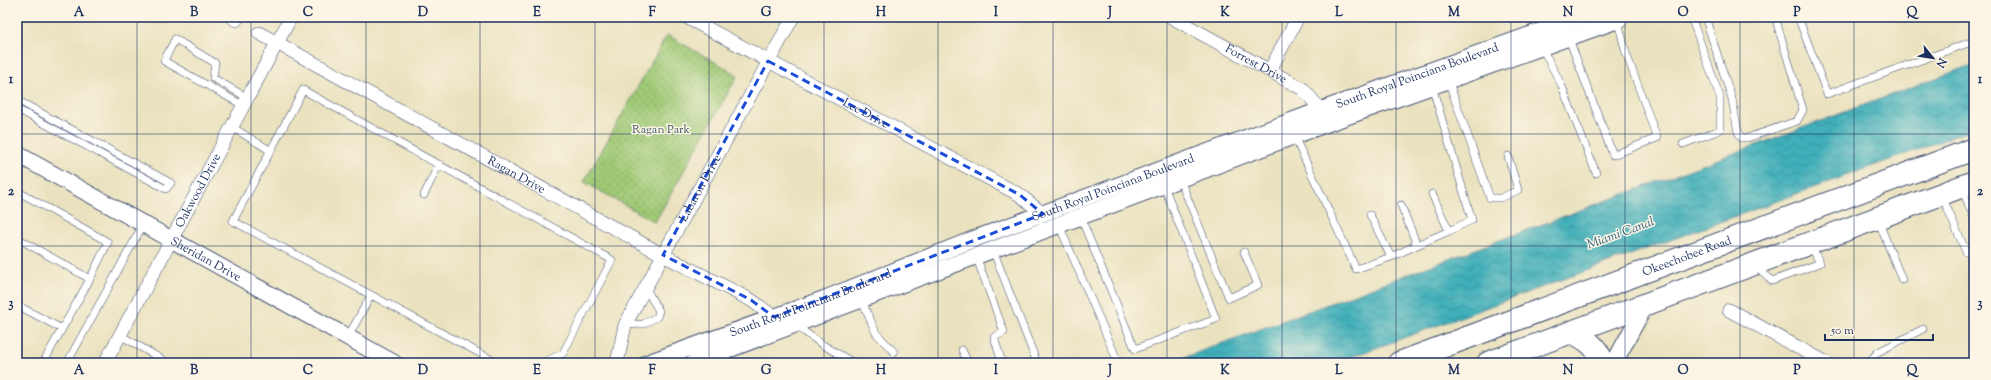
<svg xmlns="http://www.w3.org/2000/svg" width="1991" height="380" viewBox="0 0 1991 380" font-family="'Sorts Mill Goudy',serif">
	<defs>
		<pattern id="park-dots" width="8" height="8" patternUnits="userSpaceOnUse"><rect width="8" height="8" fill="#9fc975"/><path d="M2 2h.1M6 6h.1" fill="none" stroke="#81a463" stroke-width="1.8" stroke-linecap="round"/></pattern>
		<pattern id="water-waves" width="16" height="10" patternUnits="userSpaceOnUse"><rect width="16" height="10" fill="#3fafb9"/><path d="M0 5q4-4 8 0t8 0" fill="none" stroke="#348f9a"/></pattern>
	</defs>
	<rect width="100%" height="100%" fill="#fcf5e5"/>
	<filter id="ink" filterUnits="userSpaceOnUse"><feTurbulence type="fractalNoise" baseFrequency=".025" numOctaves="2"/><feDisplacementMap in="SourceGraphic" scale="8" xChannelSelector="R" yChannelSelector="G"/><feConvolveMatrix kernelMatrix="1 2 1 2 8 2 1 2 1" color-interpolation-filters="sRGB"/></filter>
	<filter id="wash" filterUnits="userSpaceOnUse"><feTurbulence type="fractalNoise" baseFrequency=".012" numOctaves="4" result="noise"/><feDisplacementMap in="SourceGraphic" scale="16" xChannelSelector="R" yChannelSelector="G"/><feGaussianBlur stdDeviation="0.9" result="paint"/><feColorMatrix in="noise" values="0 0 0 0 0 0 0 0 0 0 0 0 0 0 0 0 0 1.4 0 .05"/><feComposite in="paint" operator="in"/></filter>
	<g filter="url(#wash)">
		<rect width="100%" height="100%" fill="#eae2bf"/>
		<path fill="url(#park-dots)" stroke="#5d7c6a" d="M 667,35 L 738,75 L 655,222 L 584,182 Z"/>
		<path fill="url(#water-waves)" stroke="#2d6f8c" d="M 1974,64 L 1974,129 L 1335,363 L 1169,363 Z"/>
	</g>
	<g filter="url(#ink)">
		<g fill="none" stroke-linecap="round" stroke-linejoin="round">
			<g stroke="#3a4a6d" stroke-width="8">
				<path id="service" d="M 1705,17 L 1732,99 L 1738,132 L 1742,138 L 1747,138 L 1797,121 L 1803,110 L 1775,17
					M 1798,17 L 1827,94 L 1974,41
					M 1569,39 L 1613,155 L 1657,138 L 1625,50 L 1618,20
					M 1542,48 L 1561,84 L 1596,173
					M 1448,80 L 1490,198 L 1501,198 L 1518,190 L 1508,156
					M 1432,86 L 1472,220 L 1449,231
					M 17,100 L 171,183 L 166,189 L 17,109
					M 244,106 L 164,61 L 175,39 L 215,63 L 213,78 L 248,98
					M 232,127 L 271,151
					M 1294,136 L 1356,269 L 1391,257 L 1370,215
					M 1683,144 L 1720,130 L 1720,97 L 1691,17
					M 1180,180 L 1229,298 L 1258,285 L 1244,252
					M 1962,189 L 1974,218
					M 17,191 L 108,242 L 90,279 L 17,238
					M 424,195 L 439,164
					M 1942,196 L 1966,252 L 1974,249
					M 1081,218 L 1135,349 L 1216,319 L 1164,186
					M 1878,220 L 1902,280
					M 1059,225 L 1118,362 L 1116,363
					M 1417,245 L 1449,231 L 1432,194
					M 993,250 L 1037,363
					M 976,256 L 1004,332 L 994,337 L 1002,363
					M 1391,257 L 1417,245 L 1401,205
					M 1756,267 L 1772,281 L 1820,263 L 1811,246
					M 862,301 L 876,333 L 894,352
					M 17,305 L 62,329 L 90,279
					M 625,325 L 643,324 L 657,317 L 659,311 L 645,287
					M 795,325 L 823,345 L 854,363
					M 120,335 L 168,363
					M 348,337 L 371,295
					M 962,350 L 968,363
					M 43,363 L 62,329
					M 67,363 L 144,223
					M 498,363 L 233,221 L 303,90 L 612,260 L 563,353 L 543,363
					M 1868,363 L 1878,352 L 1923,329"/>
			</g>
			<g stroke="#3a4a6d" stroke-width="14">
				<g id="minor">
					<path d="M 232,17 L 236,20"/>
					<path id="s1" d="M 686,17 L 1020,195 L 1043,214"/>
					<path id="s2" d="M 1171,17 L 1303,89 L 1326,116"/>
					<path id="s3" d="M 259,33 L 663,255 L 751,300 L 774,317"/>
					<path d="M 1270,70 L 1298,17"/>
					<path d="M 1729,310 L 1827,363"/>
					<path id="s4" d="M 105,363 L 291,17"/>
					<path id="s5" d="M 617,363 L 625,325 L 793,17"/>
				</g>
			</g>
			<g stroke="#3a4a6d" stroke-width="18">
				<g id="tertiary">
					<path id="s6" d="M 17,154 L 394,363"/>
					<path id="s7" d="M 647,363 L 824,299 L 974,239 L 1321,110 L 1580,17"/>
					<path d="M 693,363 L 1331,122 L 1618,20 L 1621,17"/>
					<path d="M 1614,363 L 1646,304"/>
				</g>
			</g>
			<g stroke="#3a4a6d" stroke-width="24">
				<g id="trunk">
					<path d="M 1571,332 C 1586,339 1597,346 1603,363"/>
					<path id="s8" d="M 1399,363 L 1974,149"/>
					<path d="M 1488,363 L 1974,182"/>
				</g>
			</g>
			<use href="#service" stroke="#fff" stroke-width="7"/>
			<use href="#minor" stroke="#fff" stroke-width="13"/>
			<use href="#tertiary" stroke="#fff" stroke-width="16"/>
			<use href="#trunk" stroke="#fff" stroke-width="22"/>
		</g>
	</g>
	<path fill="none" stroke="#1d4ed8" stroke-width="3" stroke-dasharray="8 5" stroke-linejoin="round" d="M 768,61 L 1020,195 L 1043,214 L 774,317 L 751,300 L 663,255 Z"/>
	<path fill="none" stroke="#1b2f5e" stroke-width="1" stroke-opacity="0.55" d="M 137,17 L 137,363M 251,17 L 251,363M 366,17 L 366,363M 480,17 L 480,363M 595,17 L 595,363M 709,17 L 709,363M 824,17 L 824,363M 938,17 L 938,363M 1053,17 L 1053,363M 1167,17 L 1167,363M 1282,17 L 1282,363M 1396,17 L 1396,363M 1511,17 L 1511,363M 1625,17 L 1625,363M 1740,17 L 1740,363M 1854,17 L 1854,363M 17,134 L 1974,134M 17,246 L 1974,246"/>
	<g text-anchor="middle" stroke-width="3" stroke-linejoin="round" paint-order="stroke">
		<g font-size="12" fill="#1b2f5e" stroke="#fcf5e5">
			<text dy="4" stroke="none"><textPath href="#s2" startOffset="97">Forrest Drive</textPath></text>
			<text dy="4" stroke="none"><textPath href="#s7" startOffset="822">South Royal Poinciana Boulevard</textPath></text>
			<text dy="4" stroke="none"><textPath href="#s1" startOffset="204">Lee Drive</textPath></text>
			<text dy="4" stroke="none"><textPath href="#s3" startOffset="294">Ragan Drive</textPath></text>
			<text dy="4" stroke="none"><textPath href="#s5" startOffset="195">Labaron Drive</textPath></text>
			<text dy="4" stroke="none"><textPath href="#s7" startOffset="498">South Royal Poinciana Boulevard</textPath></text>
			<text dy="4" stroke="none"><textPath href="#s4" startOffset="196">Oakwood Drive</textPath></text>
			<text dy="4" stroke="none"><textPath href="#s8" startOffset="307">Okeechobee Road</textPath></text>
			<text dy="4" stroke="none"><textPath href="#s6" startOffset="216">Sheridan Drive</textPath></text>
			<text dy="4" stroke="none"><textPath href="#s7" startOffset="174">South Royal Poinciana Boulevard</textPath></text>
		</g>
		<g font-size="12" fill="#3c5664" stroke="#fcf5e5">
			<text x="661" y="133">Ragan Park</text>
		</g>
		<g font-size="13" font-style="italic" fill="#285c7e" stroke="#fcf5e5">
			<text transform="translate(1620 232) rotate(-20)" y="5">Miami Canal</text>
		</g>
	</g>
	<rect width="1991" height="380" fill="none" stroke="#fcf5e5" stroke-width="44"/>
	<g transform="translate(1933 58) rotate(120)" stroke="#fcf5e5" stroke-width="3" paint-order="stroke">
	<path d="M0-3L7 15L0 10L-7 15Z" fill="#1b2f5e"/>
	<text y="-6" font-size="11" font-weight="bold" text-anchor="middle" fill="#1b2f5e">N</text>
	</g>
	<path d="M1825 334v6h108v-6" fill="none" stroke="#1b2f5e" stroke-width="2"/>
	<text x="1831" y="334" font-size="12" fill="#1b2f5e" stroke="#fcf5e5" stroke-width="3" paint-order="stroke">50 m</text>
	<rect x="22" y="22" width="1947" height="336" fill="none" stroke="#1b2f5e" stroke-width="1.5"/>
	<g font-size="13" text-anchor="middle" font-weight="bold" fill="#1b2f5e">
		<text x="79" y="16">A</text>
		<text x="194" y="16">B</text>
		<text x="308" y="16">C</text>
		<text x="423" y="16">D</text>
		<text x="537" y="16">E</text>
		<text x="652" y="16">F</text>
		<text x="766" y="16">G</text>
		<text x="881" y="16">H</text>
		<text x="996" y="16">I</text>
		<text x="1110" y="16">J</text>
		<text x="1225" y="16">K</text>
		<text x="1339" y="16">L</text>
		<text x="1454" y="16">M</text>
		<text x="1568" y="16">N</text>
		<text x="1683" y="16">O</text>
		<text x="1797" y="16">P</text>
		<text x="1912" y="16">Q</text>
		<text x="11" y="83">1</text>
		<text x="1980" y="83">1</text>
		<text x="11" y="195">2</text>
		<text x="1980" y="195">2</text>
		<text x="11" y="307">3</text>
		<text x="1980" y="307">3</text>
		<text x="79" y="374">A</text>
		<text x="194" y="374">B</text>
		<text x="308" y="374">C</text>
		<text x="423" y="374">D</text>
		<text x="537" y="374">E</text>
		<text x="652" y="374">F</text>
		<text x="766" y="374">G</text>
		<text x="881" y="374">H</text>
		<text x="996" y="374">I</text>
		<text x="1110" y="374">J</text>
		<text x="1225" y="374">K</text>
		<text x="1339" y="374">L</text>
		<text x="1454" y="374">M</text>
		<text x="1568" y="374">N</text>
		<text x="1683" y="374">O</text>
		<text x="1797" y="374">P</text>
		<text x="1912" y="374">Q</text>
	</g>
</svg>
